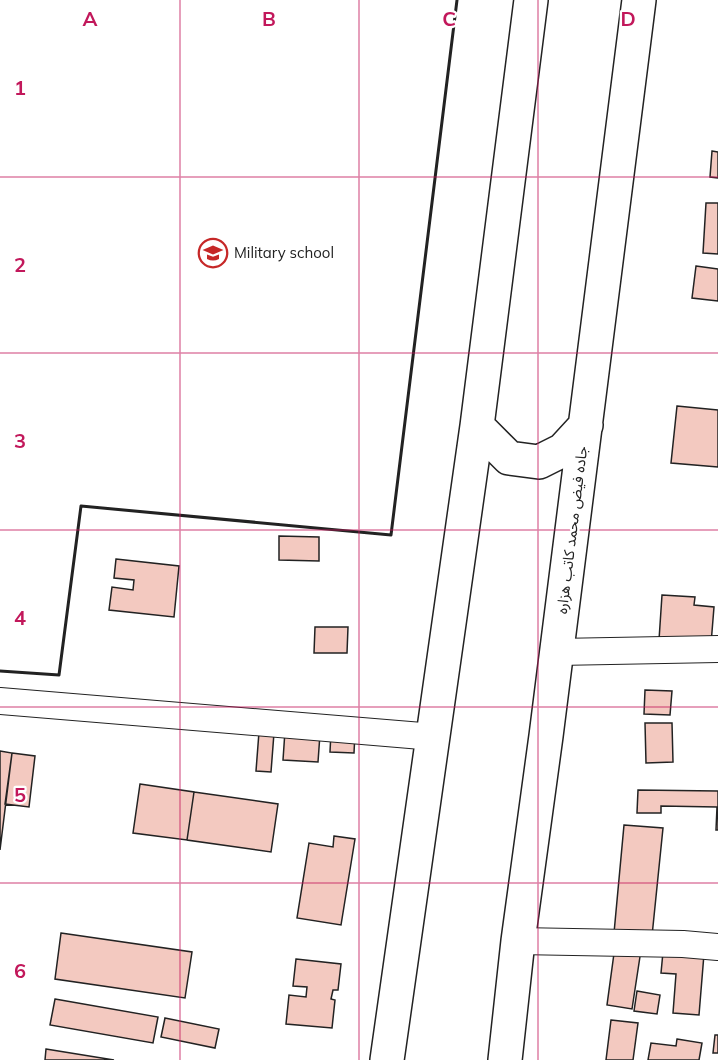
<svg xmlns="http://www.w3.org/2000/svg" width="718" height="1060" viewBox="0 0 718 1060" font-family="Mulish,'Noto Sans Arabic',sans-serif">
	<rect width="100%" height="100%" fill="#fff"/>
	<path fill="#f3c9c0" stroke="#222" stroke-width="1.5" d="M 712,151 L 718,152 L 718,178 L 710,177 Z
		M 706,203 L 718,203 L 718,254 L 703,253 Z
		M 696,266 L 718,269 L 718,301 L 692,298 Z
		M 677,406 L 718,410 L 718,467 L 671,463 Z
		M 279,536 L 319,537 L 319,561 L 279,560 Z
		M 116,559 L 179,566 L 174,617 L 109,610 L 112,587 L 133,590 L 134,580 L 114,578 Z
		M 662,595 L 695,597 L 694,605 L 714,607 L 711,644 L 659,640 Z
		M 315,627 L 348,627 L 347,653 L 314,653 Z
		M 645,690 L 672,691 L 670,715 L 644,714 Z
		M 645,723 L 672,723 L 673,762 L 646,763 Z
		M 285,731 L 320,734 L 318,762 L 283,760 Z
		M 259,732 L 274,733 L 271,772 L 256,771 Z
		M 331,732 L 355,733 L 354,753 L 330,752 Z
		M 0,751 L 12,753 L 0,850 Z
		M 12,753 L 35,756 L 29,807 L 5,804 Z
		M 140,784 L 194,792 L 187,840 L 133,833 Z
		M 638,790 L 718,791 L 718,830 L 716,830 L 717,807 L 661,806 L 661,813 L 637,813 Z
		M 194,792 L 278,804 L 271,852 L 187,840 Z
		M 624,825 L 663,828 L 652,936 L 614,933 Z
		M 334,836 L 355,839 L 341,925 L 297,918 L 309,843 L 333,847 Z
		M 61,933 L 192,952 L 185,998 L 55,979 Z
		M 615,946 L 641,950 L 632,1009 L 607,1005 Z
		M 663,952 L 704,954 L 699,1015 L 673,1013 L 676,974 L 661,973 Z
		M 296,959 L 341,964 L 338,990 L 333,990 L 331,999 L 335,1000 L 332,1028 L 286,1024 L 289,995 L 306,997 L 307,987 L 293,986 Z
		M 637,991 L 660,995 L 657,1014 L 634,1011 Z
		M 55,999 L 158,1017 L 153,1043 L 50,1025 Z
		M 165,1018 L 219,1029 L 215,1048 L 161,1037 Z
		M 611,1020 L 638,1023 L 633,1060 L 606,1060 Z
		M 715,1035 L 718,1035 L 718,1053 L 713,1053 Z
		M 677,1039 L 702,1043 L 699,1060 L 648,1060 L 651,1043 L 676,1046 Z
		M 46,1049 L 114,1060 L 45,1060 Z"/>
	<g fill="none" stroke-linecap="round" stroke-linejoin="round">
		<g stroke="#222" stroke-width="28">
			<path id="minor" d="M 557,652 L 718,649
				M 0,701 L 434,737
				M 518,941 L 683,944 L 718,947"/>
		</g>
		<g stroke="#222" stroke-width="36">
			<path id="primary" d="M 477,426 L 509,458 L 539,462 L 563,450 L 586,425
				M 387,1060 L 477,426 L 531,0
				M 505,1060 L 518,941 L 546,736 L 639,0"/>
		</g>
		<use href="#minor" stroke="#fff" stroke-width="26"/>
		<use href="#primary" stroke="#fff" stroke-width="33"/>
		<path stroke="#222" stroke-width="3" d="M 0,671 L 59,675 L 81,506 L 391,535 L 457,0"/>
	</g>
	<path fill="none" stroke="#c2185b" stroke-width="1.5" stroke-opacity="0.55" d="M 180,0 L 180,1060M 359,0 L 359,1060M 538,0 L 538,1060M 0,177 L 718,177M 0,353 L 718,353M 0,530 L 718,530M 0,707 L 718,707M 0,883 L 718,883"/>
	<defs>
		<g id="university-ring" transform="scale(1.5)"><circle r="9.5" fill="#fff" stroke="#c62828" stroke-width="1.5"/><path d="M0-5L7-2L0 1L-7-2ZM-4 1L0 2.5L4 1V4Q0 6-4 4Z" fill="#c62828"/></g>
	</defs>
	<g fill-rule="evenodd">
		<use href="#university-ring" x="213" y="253"/>
	</g>
	<g text-anchor="middle" stroke-width="4.5" stroke-linejoin="round" paint-order="stroke">
		<g font-size="15" fill="#222" stroke="#fff" text-anchor="start">
			<text x="234" y="258">Military school</text>
		</g>
		<g font-size="15" fill="#222" stroke="#fff">
			<text transform="translate(572 530) rotate(-83)" y="5">جاده فیض محمد کاتب هزاره</text>
		</g>
	</g>
	<g font-size="20" text-anchor="middle" font-weight="bold" fill="#c2185b" stroke="#fff" stroke-width="4.5" stroke-linejoin="round" paint-order="stroke">
		<text x="90" y="26">A</text>
		<text x="269" y="26">B</text>
		<text x="449" y="26">C</text>
		<text x="628" y="26">D</text>
		<text x="20" y="95">1</text>
		<text x="20" y="272">2</text>
		<text x="20" y="448">3</text>
		<text x="20" y="625">4</text>
		<text x="20" y="802">5</text>
		<text x="20" y="978">6</text>
	</g>
</svg>
